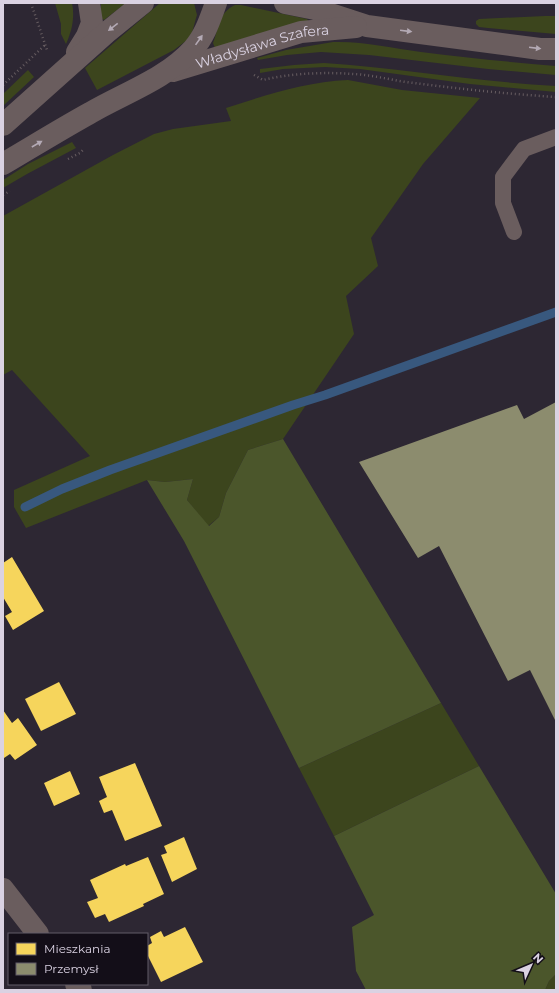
<svg xmlns="http://www.w3.org/2000/svg" width="559" height="993" viewBox="0 0 559 993" font-family="Montserrat,sans-serif">
	<rect width="100%" height="100%" fill="#2d2733"/>
	<path fill="#3c451d" d="M 55,3 L 72,3 C 75,17 72,31 66,44 L 61,34 L 61,24 Z
		M 101,3 L 126,3 L 104,20 L 101,18 Z
		M 160,3 L 194,3 L 197,15 L 196,18 L 192,33 L 187,40 L 174,50 L 97,90 L 85,68 Z
		M 235,5 L 241,5 L 307,19 L 309,22 L 215,48 L 213,43 C 219,28 218,13 235,5 Z
		M 545,16 L 556,16 L 556,34 L 488,28 L 479,27 L 476,24 L 476,21 L 479,19 Z
		M 333,42 C 363,41 392,48 421,52 C 466,58 511,62 556,66 L 556,75 L 488,69 L 369,55 L 321,52 L 287,55 L 258,60 L 257,58 L 286,50 Z
		M 324,63 C 402,68 478,82 556,86 L 556,92 L 470,84 L 360,69 L 325,67 L 283,69 L 260,73 L 260,69 L 294,65 Z
		M 28,70 L 34,77 L 3,106 L 3,94 Z
		M 348,80 L 402,90 L 480,98 L 423,164 L 371,238 L 378,266 L 346,296 L 354,334 L 283,439 L 248,450 L 226,493 L 219,517 L 208,526 L 187,500 L 193,479 L 165,482 L 147,480 L 26,528 L 14,507 L 14,490 L 90,456 L 12,370 L 3,375 L 3,216 L 113,155 L 154,134 L 173,129 L 231,121 L 226,108 C 266,95 305,82 348,80 Z
		M 72,142 L 76,148 L 27,174 L 3,188 L 3,180 L 28,164 Z
		M 441,703 L 479,766 L 334,836 L 299,768 Z
		M 556,974 L 556,990 L 545,990 L 549,981 Z"/>
	<path fill="#4b562b" d="M 283,439 L 441,703 L 299,768 L 184,541 L 147,480 L 165,482 L 193,479 L 187,500 L 209,526 L 219,517 L 226,493 L 248,450 Z
		M 479,766 L 556,894 L 556,974 L 549,981 L 545,990 L 366,990 L 356,971 L 352,927 L 374,915 L 334,836 Z"/>
	<path fill="#f6d55c" d="M 12,557 L 44,611 L 13,630 L 5,616 L 12,612 L 3,597 L 3,563 Z
		M 59,682 L 76,714 L 41,731 L 25,699 Z
		M 3,710 L 12,723 L 18,718 L 37,745 L 15,760 L 10,754 L 4,758 L 3,756 Z
		M 135,763 L 162,826 L 125,841 L 112,810 L 104,813 L 99,801 L 107,797 L 99,777 Z
		M 70,771 L 80,794 L 54,806 L 44,783 Z
		M 184,837 L 197,869 L 172,882 L 161,855 L 167,853 L 164,846 Z
		M 148,857 L 164,894 L 143,904 L 144,906 L 109,922 L 105,914 L 95,918 L 87,902 L 98,898 L 90,880 L 125,864 L 126,866 Z
		M 185,927 L 203,962 L 161,982 L 147,954 L 147,946 L 152,943 L 150,937 L 161,931 L 164,937 Z"/>
	<path fill="#8c8c6e" d="M 556,402 L 556,722 L 530,670 L 508,681 L 439,546 L 418,558 L 359,462 L 517,405 L 524,419 Z"/>
	<g fill="none" stroke-linecap="round" stroke-linejoin="round">
		<path stroke="#38587e" stroke-width="9" d="M 25,507 L 62,489 L 110,470 L 293,405 L 325,395 L 556,312"/>
		<path stroke="#675d61" stroke-width="2.5" stroke-dasharray="1 3" stroke-linecap="butt" d="M 31,3 L 47,50
			M 254,75 L 263,80 C 292,73 324,72 354,74 C 374,75 394,81 414,83 C 461,89 508,94 556,97
			M 3,85 L 45,45
			M 68,159 L 80,153 L 83,150
			M 3,195 L 10,191"/>
		<path stroke="#6a5d5e" stroke-width="16" d="M 514,232 L 503,203 L 503,177 L 524,149 L 556,137"/>
		<path stroke="#6a5d5e" stroke-width="22" d="M 3,889 L 38,934
			M 76,984 L 81,990"/>
		<g stroke="#6a5d5e" stroke-width="22">
			<path d="M 285,3 L 315,9 L 367,26 L 540,49 L 556,49"/>
			<path d="M 77,52 L 87,36 L 92,23 L 89,3"/>
			<path id="s1" d="M 173,71 L 301,32 L 356,27"/>
			<path d="M 3,125 L 106,33 L 143,3"/>
			<path d="M 3,164 C 32,147 61,129 90,113 C 124,93 166,79 193,49 C 205,36 210,19 216,3"/>
		</g>
	</g>
	<defs><path id="oneway-solid" d="M-6-.8H1V-3.2L6.5 0L1 3.2V.8H-6Z"/></defs>
	<g fill="#b3a9b4">
		<use href="#oneway-solid" transform="translate(113 27) rotate(142)"/>
		<use href="#oneway-solid" transform="translate(406 31) rotate(7)"/>
		<use href="#oneway-solid" transform="translate(199 40) rotate(-55)"/>
		<use href="#oneway-solid" transform="translate(535 48) rotate(7)"/>
		<use href="#oneway-solid" transform="translate(37 144) rotate(-30)"/>
	</g>
	<g text-anchor="middle" stroke-width="4" stroke-linejoin="round" paint-order="stroke">
		<g font-size="14" fill="#dad2e2" stroke="#130e18">
			<text dy="5" stroke="none"><textPath href="#s1" startOffset="93">Władysława Szafera</textPath></text>
		</g>
	</g>
	<rect width="559" height="993" fill="none" stroke="#dad2e2" stroke-width="8"/>
	<rect x="8" y="933" width="140" height="52" fill="#130e18" stroke="#635c69"/>
	<rect x="16" y="943" width="20" height="12" fill="#f6d55c" stroke="#635c69"/>
	<text x="44" y="953" font-size="12" fill="#dad2e2">Mieszkania</text>
	<rect x="16" y="963" width="20" height="12" fill="#8c8c6e" stroke="#635c69"/>
	<text x="44" y="973" font-size="12" fill="#dad2e2">Przemysł</text>
	<g transform="translate(531 965) rotate(46)" stroke="#130e18" stroke-width="3" paint-order="stroke">
	<path d="M0-3L7 15L0 10L-7 15Z" fill="#dad2e2"/>
	<text y="-6" font-size="11" font-weight="bold" text-anchor="middle" fill="#dad2e2">N</text>
	</g>
</svg>
